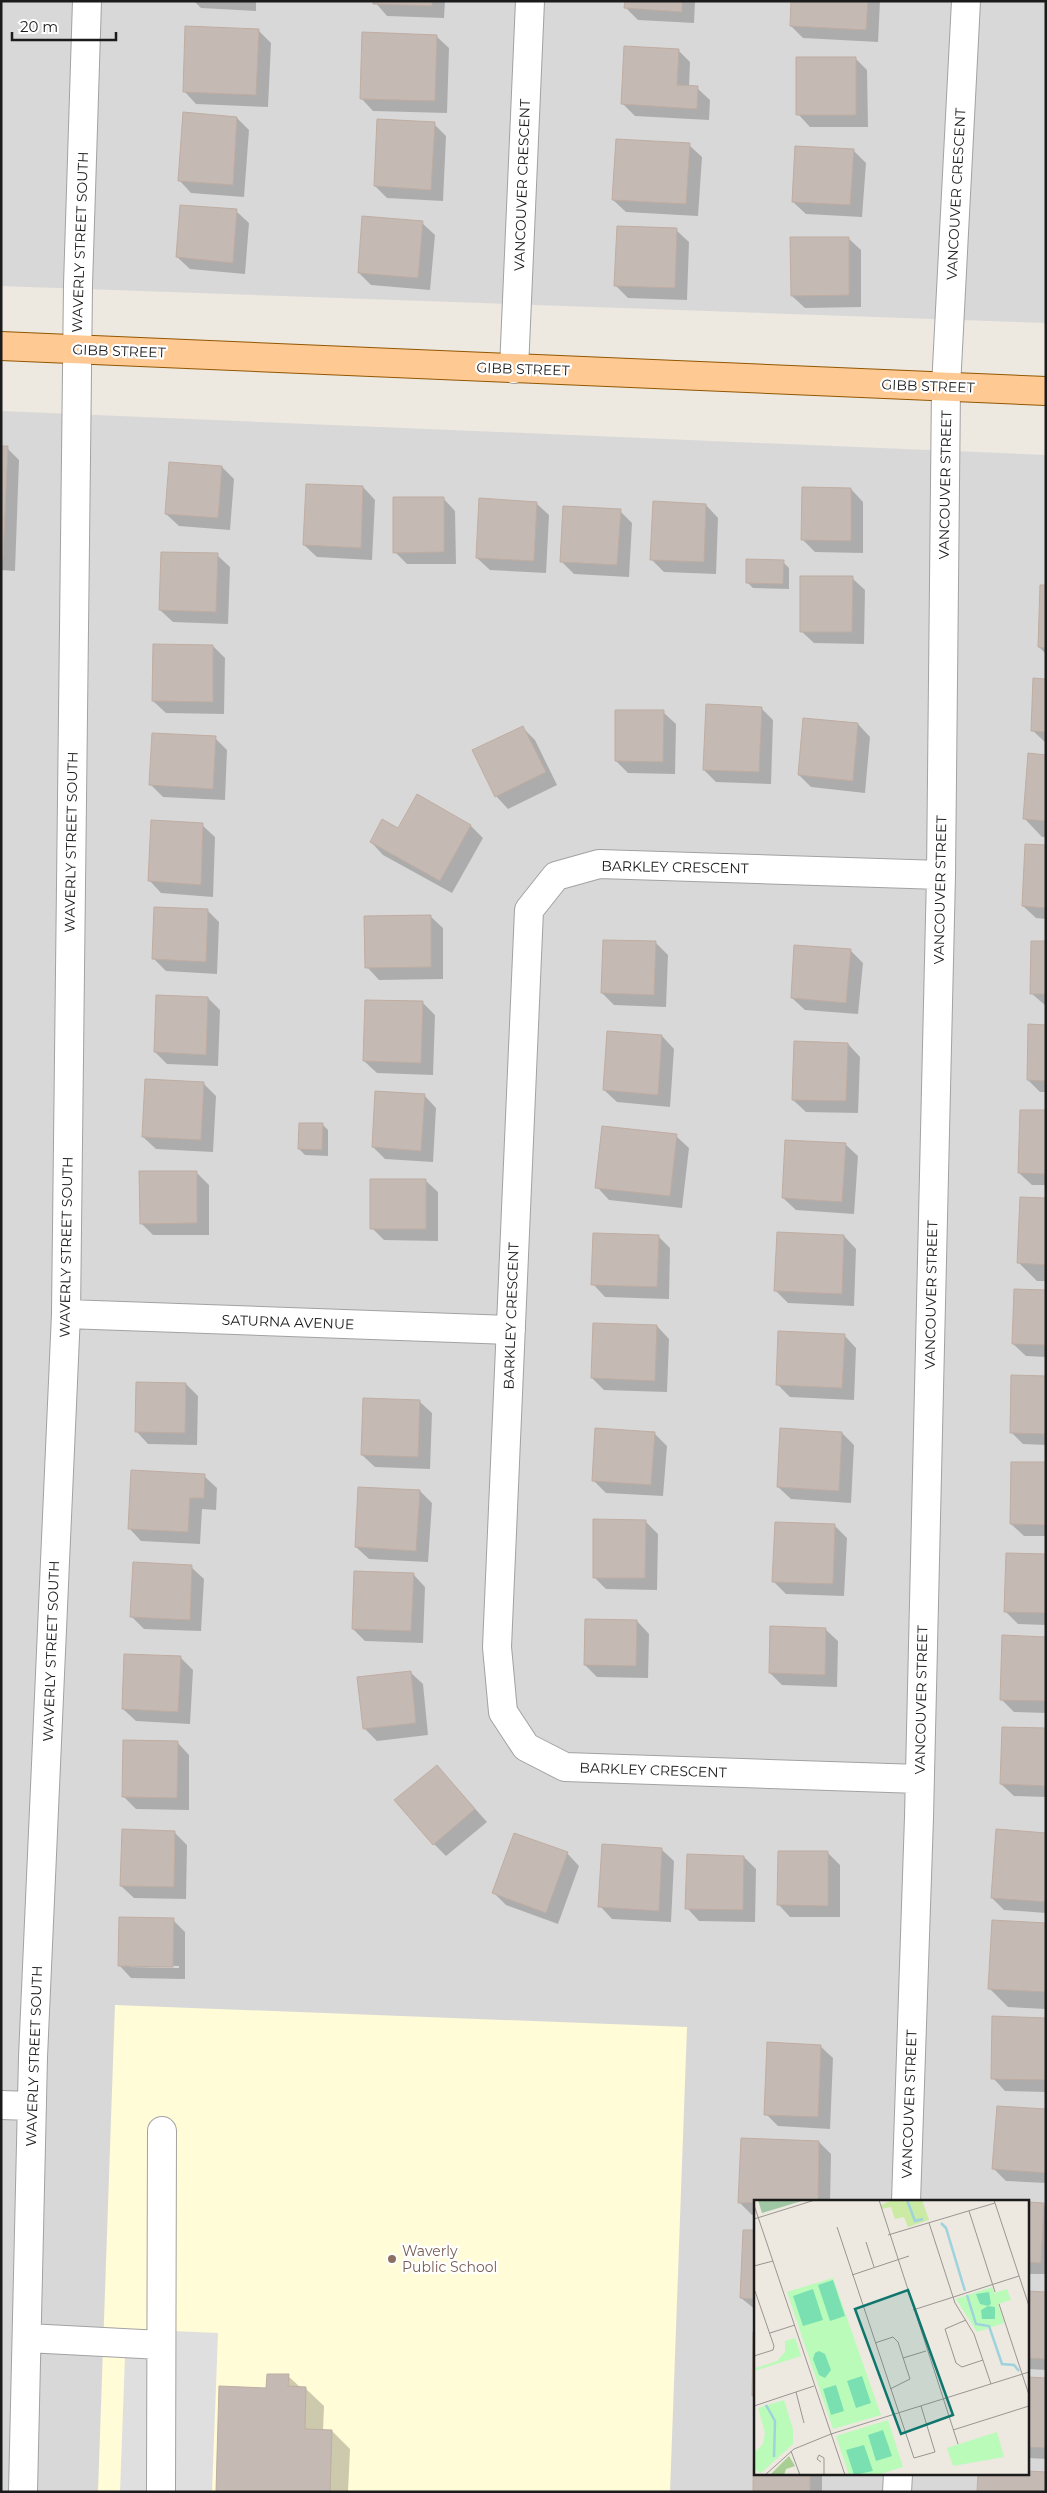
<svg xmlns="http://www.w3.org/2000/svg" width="1047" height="2493" viewBox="0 0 1047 2493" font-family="Montserrat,sans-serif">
	<rect width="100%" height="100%" fill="#ede8e0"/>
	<path fill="#d9d8d8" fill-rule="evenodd" d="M 1,1 L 1046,1 L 1046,323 L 1,286 Z
		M 1,411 L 1046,455 L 1046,2492 L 1,2492 ZM 756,2202 L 1028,2202 L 1028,2474 L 756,2474 Z"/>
	<path fill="#fffcd7" d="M 115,2005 L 687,2027 L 670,2492 L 98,2492 Z"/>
	<path fill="#dfdfdf" d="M 126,2329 L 218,2333 L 212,2492 L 120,2492 Z"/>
	<path fill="#0003" fill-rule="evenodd" d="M 194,1 L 256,1 L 256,11 L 201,8 Z
		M 374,1 L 445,1 L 444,18 L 387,16 Z
		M 626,1 L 695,1 L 694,23 L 638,20 L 626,8 Z
		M 792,1 L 880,1 L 878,42 L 803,38 L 791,26 Z
		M 258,30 L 271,43 L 268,107 L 196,104 L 184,91 Z
		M 436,36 L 449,48 L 447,113 L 373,111 L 361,98 Z
		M 678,50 L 690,62 L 689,87 L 697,88 L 710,100 L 709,120 L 635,116 L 623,104 Z
		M 855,58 L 867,70 L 868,127 L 810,127 L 798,114 Z
		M 237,118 L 249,130 L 244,197 L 191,193 L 179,180 Z
		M 434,124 L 446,136 L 443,201 L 387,198 L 375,186 Z
		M 689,145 L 702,157 L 698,216 L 626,212 L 613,200 Z
		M 853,150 L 866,163 L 862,217 L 806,214 L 793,202 Z
		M 236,211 L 249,223 L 245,274 L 190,269 L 177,257 Z
		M 422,223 L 435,235 L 430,290 L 371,285 L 359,273 Z
		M 676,230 L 689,242 L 687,300 L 628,298 L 616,286 Z
		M 848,238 L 861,250 L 861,307 L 805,308 L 792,296 Z
		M 1,447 L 7,448 L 19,460 L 15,571 L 1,570 Z
		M 222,467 L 234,479 L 230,530 L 179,526 L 166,514 Z
		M 363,487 L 375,500 L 372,560 L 317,557 L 304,545 Z
		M 851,489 L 863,502 L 863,553 L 815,552 L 802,539 Z
		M 443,498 L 455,511 L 456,564 L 407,564 L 395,552 Z
		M 536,503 L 549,515 L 546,573 L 490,570 L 477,558 Z
		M 706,505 L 718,518 L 716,574 L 664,572 L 651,559 Z
		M 620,511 L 632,523 L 629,577 L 574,574 L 561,561 Z
		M 217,555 L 230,567 L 228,624 L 173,622 L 160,610 Z
		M 783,562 L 789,568 L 789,589 L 753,588 L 747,582 Z
		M 852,578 L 865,590 L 864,644 L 814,643 L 801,631 Z
		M 1046,587 L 1046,654 L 1039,647 Z
		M 213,646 L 225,658 L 224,714 L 166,713 L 153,701 Z
		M 1046,680 L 1046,743 L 1032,730 Z
		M 1,688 L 2,689 L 1,711 Z
		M 761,708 L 773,720 L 771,784 L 716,782 L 704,770 Z
		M 663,712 L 676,724 L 675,774 L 628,773 L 616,761 Z
		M 858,724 L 870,737 L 865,793 L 811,787 L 799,775 Z
		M 523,728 L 535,740 L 557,785 L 508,809 L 496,796 Z
		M 215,738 L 227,750 L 225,800 L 163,797 L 150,784 Z
		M 1046,756 L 1046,837 L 1042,837 L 1024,818 Z
		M 202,825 L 215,837 L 213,897 L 161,893 L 149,880 Z
		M 471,826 L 483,838 L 452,893 L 383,855 L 371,842 L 398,829 Z
		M 1046,846 L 1046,919 L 1036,918 L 1023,906 Z
		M 207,910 L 219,922 L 217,974 L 166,971 L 154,959 Z
		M 430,916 L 443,928 L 443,979 L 379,980 L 367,967 Z
		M 655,942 L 668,955 L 666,1007 L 614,1005 L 602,993 Z
		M 1046,943 L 1046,1006 L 1031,993 Z
		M 850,950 L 863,963 L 858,1014 L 805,1010 L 792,998 Z
		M 208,998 L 220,1010 L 218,1066 L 167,1064 L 155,1052 Z
		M 422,1002 L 435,1015 L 433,1075 L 377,1073 L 364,1061 Z
		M 1046,1026 L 1046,1092 L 1040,1092 L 1028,1080 Z
		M 662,1036 L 674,1049 L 670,1107 L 617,1102 L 604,1090 Z
		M 848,1044 L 860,1057 L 858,1113 L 806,1112 L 793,1100 Z
		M 203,1083 L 216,1096 L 213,1152 L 156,1149 L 143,1137 Z
		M 424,1095 L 436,1108 L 433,1162 L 385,1159 L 373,1147 Z
		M 1046,1112 L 1046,1185 L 1032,1185 L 1019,1173 Z
		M 322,1124 L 328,1130 L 328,1156 L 305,1155 L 299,1149 Z
		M 676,1136 L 689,1148 L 682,1208 L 609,1200 L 597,1187 Z
		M 845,1144 L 858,1156 L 854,1214 L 796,1210 L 783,1198 Z
		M 196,1172 L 209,1185 L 209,1235 L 153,1235 L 141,1223 Z
		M 425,1180 L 438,1192 L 438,1241 L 384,1240 L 372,1228 Z
		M 1046,1199 L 1046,1281 L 1037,1281 L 1019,1263 Z
		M 658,1236 L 670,1248 L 669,1299 L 605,1297 L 593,1284 Z
		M 844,1236 L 856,1249 L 854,1306 L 788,1303 L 775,1290 Z
		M 1046,1291 L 1046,1357 L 1026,1356 L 1013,1344 Z
		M 657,1326 L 669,1339 L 667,1392 L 604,1390 L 592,1378 Z
		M 844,1335 L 856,1348 L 854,1400 L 790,1397 L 777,1384 Z
		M 1046,1377 L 1046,1445 L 1023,1444 L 1011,1432 Z
		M 186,1384 L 198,1396 L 197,1445 L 148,1444 L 136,1431 Z
		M 419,1401 L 432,1413 L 430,1469 L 375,1467 L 362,1455 Z
		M 654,1433 L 667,1446 L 663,1496 L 606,1493 L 594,1481 Z
		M 842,1433 L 854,1445 L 851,1503 L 791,1499 L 778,1487 Z
		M 1046,1463 L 1046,1536 L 1024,1536 L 1011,1524 Z
		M 204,1476 L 217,1488 L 216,1510 L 202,1509 L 200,1544 L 141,1541 L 129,1528 Z
		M 420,1491 L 432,1503 L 428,1562 L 369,1559 L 356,1547 Z
		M 645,1521 L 658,1534 L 657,1590 L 606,1589 L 594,1577 Z
		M 834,1525 L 847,1538 L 844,1596 L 786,1594 L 773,1581 Z
		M 1046,1555 L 1046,1625 L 1018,1624 L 1005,1611 Z
		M 191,1567 L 204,1579 L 201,1631 L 144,1629 L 131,1616 Z
		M 413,1574 L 425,1587 L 423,1643 L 365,1641 L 353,1629 Z
		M 637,1621 L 649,1634 L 648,1678 L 597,1677 L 585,1665 Z
		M 825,1629 L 838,1641 L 837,1687 L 782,1685 L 770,1673 Z
		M 1046,1638 L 1046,1713 L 1014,1712 L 1002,1700 Z
		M 180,1657 L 193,1670 L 190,1724 L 136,1721 L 123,1709 Z
		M 410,1672 L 423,1684 L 428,1735 L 377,1741 L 364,1728 Z
		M 1046,1730 L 1046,1797 L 1014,1796 L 1001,1784 Z
		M 177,1742 L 189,1755 L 189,1810 L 136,1809 L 124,1797 Z
		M 437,1766 L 487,1822 L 446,1856 L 434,1844 Z
		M 174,1832 L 187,1845 L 186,1899 L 134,1898 L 121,1886 Z
		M 1046,1834 L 1046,1913 L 1004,1910 L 992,1898 Z
		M 661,1849 L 674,1861 L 671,1922 L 612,1919 L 600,1906 Z
		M 567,1853 L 579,1866 L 558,1924 L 506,1905 L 494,1893 Z
		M 828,1853 L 840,1865 L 840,1917 L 790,1917 L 778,1904 Z
		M 744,1857 L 756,1869 L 755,1922 L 699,1921 L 687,1908 Z
		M 173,1920 L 185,1932 L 185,1979 L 131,1978 L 119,1965 ZM 130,1965 L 179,1966 L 179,1968 L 130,1967 Z
		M 1046,1924 L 1046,2009 L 1008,2007 L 989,1988 Z
		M 1046,2019 L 1046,2092 L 1005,2091 L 993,2078 Z
		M 820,2046 L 833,2058 L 830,2129 L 778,2126 L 766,2114 Z
		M 1046,2110 L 1046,2183 L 1006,2181 L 993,2168 Z
		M 819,2142 L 831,2154 L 830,2202 L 756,2202 L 756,2215 L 752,2215 L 740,2203 Z
		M 1028,2203 L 1043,2204 L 1046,2207 L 1046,2274 L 1028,2274 Z
		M 756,2231 L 756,2310 L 741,2298 Z
		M 1028,2292 L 1046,2293 L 1046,2370 L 1028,2369 Z
		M 288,2376 L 301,2388 L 305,2388 L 324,2406 L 323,2431 L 332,2431 L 350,2449 L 348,2492 L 217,2492 L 267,2389 Z
		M 1028,2378 L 1046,2379 L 1046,2459 L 1028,2458 Z
		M 755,2420 L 756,2474 L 822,2474 L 822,2492 L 754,2490 Z"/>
	<path fill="#c5b9b3" stroke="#bfada2" d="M 373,1 L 432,1 L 432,6 L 373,4 Z
		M 625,1 L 682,1 L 682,12 L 624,8 Z
		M 791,1 L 868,1 L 866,30 L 790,26 Z
		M 185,26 L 259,29 L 256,95 L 183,92 Z
		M 362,32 L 437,35 L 435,101 L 360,99 Z
		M 624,46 L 679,49 L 677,85 L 698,86 L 697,109 L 621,104 Z
		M 796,57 L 856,57 L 856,115 L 796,115 Z
		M 183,112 L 237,117 L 233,185 L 178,181 Z
		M 377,119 L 435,122 L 431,190 L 374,186 Z
		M 616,139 L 690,143 L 686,204 L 612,200 Z
		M 795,146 L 854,149 L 850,205 L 792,202 Z
		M 180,205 L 237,209 L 233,263 L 176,257 Z
		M 362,216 L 423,221 L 418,278 L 358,273 Z
		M 617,226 L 677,228 L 675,288 L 614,286 Z
		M 790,237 L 849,237 L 849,295 L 791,296 Z
		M 1,446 L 8,446 L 3,559 L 1,559 Z
		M 169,462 L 222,466 L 218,518 L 165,514 Z
		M 306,484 L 363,486 L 361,548 L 303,545 Z
		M 802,487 L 851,488 L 851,541 L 801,540 Z
		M 393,497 L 444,497 L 444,552 L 393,553 Z
		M 479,498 L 537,502 L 534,561 L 476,558 Z
		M 653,501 L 706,504 L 704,562 L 650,560 Z
		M 563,506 L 621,509 L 617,565 L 560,562 Z
		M 161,552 L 218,553 L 216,612 L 159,610 Z
		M 746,559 L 784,560 L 783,584 L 746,583 Z
		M 800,576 L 853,576 L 852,632 L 800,632 Z
		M 1040,585 L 1046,585 L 1046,648 L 1038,647 Z
		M 153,644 L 213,645 L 213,702 L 152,701 Z
		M 1033,678 L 1046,679 L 1046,732 L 1031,731 Z
		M 706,704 L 762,707 L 759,772 L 703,770 Z
		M 615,710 L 664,710 L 663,762 L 615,761 Z
		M 803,718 L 858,723 L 853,781 L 798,775 Z
		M 523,726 L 546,772 L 495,797 L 472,750 Z
		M 152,733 L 216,736 L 213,789 L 149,785 Z
		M 1028,753 L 1046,755 L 1046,821 L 1023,819 Z
		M 417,794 L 471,825 L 440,881 L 370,842 L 382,819 L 398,828 Z
		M 151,820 L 203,823 L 201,885 L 148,881 Z
		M 1025,844 L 1046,845 L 1046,908 L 1022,906 Z
		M 154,907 L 208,909 L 206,962 L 152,959 Z
		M 431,915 L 431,967 L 365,968 L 364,916 Z
		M 603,940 L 656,941 L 654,995 L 601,993 Z
		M 1031,941 L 1046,941 L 1046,994 L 1030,994 Z
		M 794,945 L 851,949 L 846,1003 L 791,998 Z
		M 156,995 L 208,997 L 206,1055 L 154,1052 Z
		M 365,1000 L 423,1001 L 421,1063 L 363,1061 Z
		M 1028,1024 L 1046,1025 L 1046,1081 L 1027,1080 Z
		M 607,1031 L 662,1035 L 658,1095 L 603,1090 Z
		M 794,1041 L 848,1043 L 846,1101 L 792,1100 Z
		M 145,1079 L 204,1082 L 201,1140 L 142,1137 Z
		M 375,1091 L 425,1094 L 421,1151 L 372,1147 Z
		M 1020,1110 L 1046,1110 L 1046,1174 L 1018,1173 Z
		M 299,1123 L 323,1123 L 322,1150 L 298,1149 Z
		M 602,1126 L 677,1134 L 670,1196 L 595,1188 Z
		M 785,1140 L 846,1143 L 842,1202 L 782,1198 Z
		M 139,1171 L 197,1171 L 197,1223 L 140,1224 Z
		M 370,1179 L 426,1179 L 426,1229 L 370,1229 Z
		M 1020,1197 L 1046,1198 L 1046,1265 L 1017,1263 Z
		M 777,1232 L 844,1235 L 842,1294 L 774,1291 Z
		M 593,1233 L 659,1235 L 657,1287 L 591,1285 Z
		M 1014,1289 L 1046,1290 L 1046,1345 L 1012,1344 Z
		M 593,1323 L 657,1325 L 655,1381 L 591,1378 Z
		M 778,1331 L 845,1334 L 842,1388 L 776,1385 Z
		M 1011,1375 L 1046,1376 L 1046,1434 L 1010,1433 Z
		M 136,1382 L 186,1383 L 185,1433 L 135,1432 Z
		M 363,1398 L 420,1400 L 418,1457 L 361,1455 Z
		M 595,1428 L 655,1432 L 651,1485 L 592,1481 Z
		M 780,1428 L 842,1432 L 839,1491 L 777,1487 Z
		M 1011,1462 L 1046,1462 L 1046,1525 L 1010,1524 Z
		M 131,1470 L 205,1474 L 204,1498 L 190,1498 L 188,1532 L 128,1529 Z
		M 358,1487 L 420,1490 L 416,1551 L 355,1547 Z
		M 593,1519 L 646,1520 L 645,1578 L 593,1578 Z
		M 775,1522 L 835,1524 L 833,1584 L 772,1582 Z
		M 1006,1553 L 1046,1554 L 1046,1613 L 1004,1612 Z
		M 133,1562 L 192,1565 L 190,1620 L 130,1617 Z
		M 354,1571 L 414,1573 L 411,1631 L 352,1629 Z
		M 585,1619 L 637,1620 L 636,1666 L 584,1665 Z
		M 770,1626 L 826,1628 L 825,1675 L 769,1673 Z
		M 1002,1635 L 1046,1637 L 1046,1701 L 1000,1700 Z
		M 124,1654 L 181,1656 L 178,1712 L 122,1709 Z
		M 411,1671 L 416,1723 L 363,1729 L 357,1677 Z
		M 1002,1727 L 1046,1728 L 1046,1786 L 1000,1784 Z
		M 123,1740 L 178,1741 L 177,1798 L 122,1797 Z
		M 437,1765 L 475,1809 L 433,1845 L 394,1800 Z
		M 122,1829 L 175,1831 L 174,1887 L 120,1886 Z
		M 996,1829 L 1046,1833 L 1046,1902 L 991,1898 Z
		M 514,1833 L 568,1852 L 546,1913 L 492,1893 Z
		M 602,1844 L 662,1848 L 659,1911 L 598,1907 Z
		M 778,1851 L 828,1851 L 828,1906 L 777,1905 Z
		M 687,1854 L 744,1856 L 743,1910 L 685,1909 Z
		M 119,1917 L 174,1918 L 173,1967 L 118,1966 Z
		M 992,1920 L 1046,1923 L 1046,1992 L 988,1989 Z
		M 992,2016 L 1046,2018 L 1046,2080 L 991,2079 Z
		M 767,2042 L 821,2045 L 818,2117 L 764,2115 Z
		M 997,2106 L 1046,2109 L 1046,2173 L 992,2169 Z
		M 741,2138 L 819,2141 L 818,2202 L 738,2203 Z
		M 1028,2202 L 1044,2203 L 1041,2263 L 1028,2262 Z
		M 743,2230 L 756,2230 L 756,2299 L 740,2298 Z
		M 1028,2291 L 1046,2292 L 1046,2359 L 1028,2358 Z
		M 753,2332 L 756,2332 L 756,2396 L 752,2396 Z
		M 267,2374 L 289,2374 L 288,2386 L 306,2387 L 305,2429 L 332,2430 L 330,2492 L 216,2492 L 219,2386 L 266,2388 Z
		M 1028,2377 L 1046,2378 L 1046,2448 L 1028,2447 Z
		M 754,2418 L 756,2474 L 810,2474 L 810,2492 L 753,2491 Z
		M 1028,2471 L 1046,2472 L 1046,2492 L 977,2492 L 978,2474 L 1028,2474 Z"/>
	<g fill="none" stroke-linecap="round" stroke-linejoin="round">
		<g stroke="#a2a2a2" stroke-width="30">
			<path id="minor" d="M 514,369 L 530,1
				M 66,1314 L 511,1330
				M 919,1779 L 565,1767 L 526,1747 L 503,1712 L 497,1647 L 529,910 L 556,876 L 599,864 L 941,875
				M 1,2105 L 32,2106
				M 906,2202 L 919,1817 L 941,875 L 946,387 L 966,1
				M 27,2338 L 161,2345
				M 23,2492 L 33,2057 L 66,1314 L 78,285 L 87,1
				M 161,2492 L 162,2131
				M 897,2492 L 898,2474"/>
		</g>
		<g stroke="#925700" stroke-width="30">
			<path id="major" d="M 1,346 L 1046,391"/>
		</g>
		<use href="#minor" stroke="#fff" stroke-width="28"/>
		<use href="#major" stroke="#ffc994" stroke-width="28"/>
	</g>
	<circle fill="#8d6e63" stroke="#fff" stroke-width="2" cx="392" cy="2259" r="5"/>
	<g text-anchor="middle" stroke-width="4.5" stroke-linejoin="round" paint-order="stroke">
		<g font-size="14" fill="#1b1b1b" stroke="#fff">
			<text transform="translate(522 185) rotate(-88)" y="5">VANCOUVER CRESCENT</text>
			<text transform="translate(956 194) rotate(-87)" y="5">VANCOUVER CRESCENT</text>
			<text transform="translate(80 242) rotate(-88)" y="5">WAVERLY STREET SOUTH</text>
			<text transform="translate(119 351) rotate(2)" y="5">GIBB STREET</text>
			<text transform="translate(523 369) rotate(2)" y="5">GIBB STREET</text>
			<text transform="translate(928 386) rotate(2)" y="5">GIBB STREET</text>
			<text transform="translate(945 485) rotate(-89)" y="5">VANCOUVER STREET</text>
			<text transform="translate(71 842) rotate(-89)" y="5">WAVERLY STREET SOUTH</text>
			<text transform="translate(675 867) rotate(1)" y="5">BARKLEY CRESCENT</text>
			<text transform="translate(940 890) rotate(-89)" y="5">VANCOUVER STREET</text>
			<text transform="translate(66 1247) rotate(-89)" y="5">WAVERLY STREET SOUTH</text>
			<text transform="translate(931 1295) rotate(-89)" y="5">VANCOUVER STREET</text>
			<text transform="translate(511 1316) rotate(-88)" y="5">BARKLEY CRESCENT</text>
			<text transform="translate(288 1322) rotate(2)" y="5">SATURNA AVENUE</text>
			<text transform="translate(51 1651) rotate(-88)" y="5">WAVERLY STREET SOUTH</text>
			<text transform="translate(921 1700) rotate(-89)" y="5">VANCOUVER STREET</text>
			<text transform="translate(653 1770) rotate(2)" y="5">BARKLEY CRESCENT</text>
			<text transform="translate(34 2056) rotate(-88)" y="5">WAVERLY STREET SOUTH</text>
			<text transform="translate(909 2104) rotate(-88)" y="5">VANCOUVER STREET</text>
		</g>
		<g font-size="14" fill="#785e54" stroke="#fff" text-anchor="start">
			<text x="402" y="2256">Waverly<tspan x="402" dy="16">Public School</tspan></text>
		</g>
	</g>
	<g transform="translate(754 2200)">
		<rect width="275" height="275" fill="#ede8e0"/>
		<path d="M 138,0 L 168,0 L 175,20 L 154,27 L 150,17 L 141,19 L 137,7 L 127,9 L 127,5 Z" fill="#cbeaa3"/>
		<path d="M 35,256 L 41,266 L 32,269 L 30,275 L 16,275 Z" fill="#a9ce93"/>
		<path d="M 4,0 L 51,0 L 8,13 Z" fill="#a0c7a3"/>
		<path d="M 79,78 L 127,215 L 79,229 L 33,92 ZM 238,87 L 240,93 L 253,89 L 257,100 L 244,104 L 250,123 L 223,132 L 202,99 ZM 41,138 L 47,156 L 0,171 L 0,158 L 2,168 L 23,161 L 31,152 L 31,141 ZM 30,200 L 39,229 L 39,244 L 7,273 L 0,269 L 0,253 L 9,244 L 11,233 L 4,208 ZM 134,220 L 149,267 L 123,275 L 95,275 L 82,236 ZM 243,232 L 250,257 L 199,266 L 193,248 Z" fill="#bafbba"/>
		<path d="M 79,80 L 91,116 L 76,121 L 64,85 ZM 59,89 L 69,120 L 49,126 L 39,96 ZM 235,92 L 237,104 L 234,106 L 241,107 L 241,119 L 228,119 L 227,110 L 234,106 L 226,104 L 222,94 ZM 65,151 L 71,154 L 77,170 L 71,178 L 65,175 L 59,159 L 61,153 ZM 108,176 L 117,203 L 102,208 L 93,181 ZM 82,185 L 90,211 L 77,215 L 69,189 ZM 129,230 L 138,256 L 122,261 L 114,235 ZM 110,245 L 119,271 L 100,275 L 92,250 Z" fill="#7ae0b1"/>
		<path fill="none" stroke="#9ed3dd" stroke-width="2.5" d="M 153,0 L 161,21 L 169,19M 187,23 L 192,28 L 211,91M 213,95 L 222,124 L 235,126 L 248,164 L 260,165 L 265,171M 12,205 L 21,221 L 20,257"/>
		<path fill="none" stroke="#999691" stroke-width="1" d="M 125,0 L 204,244M 240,0 L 275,106M 0,5 L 91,275M 215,11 L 241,92M 0,19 L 61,0M 175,23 L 201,103 L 220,134 L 237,184M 83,27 L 160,258 L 181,252 L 167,206M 134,35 L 241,3M 112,42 L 120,67M 0,66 L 19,61M 98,75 L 155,56M 245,104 L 275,195M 159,110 L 265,76M 212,120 L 191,129 L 202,163 L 208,167 L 229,160M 16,133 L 41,125M 121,143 L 139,137 L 144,142 L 156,179 L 136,189M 0,156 L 19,150 L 20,146 L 1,91M 149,158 L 172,151M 42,192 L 50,223M 0,206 L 60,186M 199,230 L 275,206M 77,234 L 275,172M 37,251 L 46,275M 67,262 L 63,259 L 65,255 L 70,258 L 70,275M 11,275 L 40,249 L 77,234"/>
		<path fill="#0f766e" fill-opacity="0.15" stroke="#0f766e" stroke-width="2.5" d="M 154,90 L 199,215 L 147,234 L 101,109 Z"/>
		<rect width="275" height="275" fill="none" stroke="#1b1b1b" stroke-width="2.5"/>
	</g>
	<rect width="1047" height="2493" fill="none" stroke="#1b1b1b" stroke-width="5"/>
	<path d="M12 32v8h104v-8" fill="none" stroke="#1b1b1b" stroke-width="2.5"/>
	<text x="20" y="32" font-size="15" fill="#1b1b1b" stroke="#ffffff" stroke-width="4" paint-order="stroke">20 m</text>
</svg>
